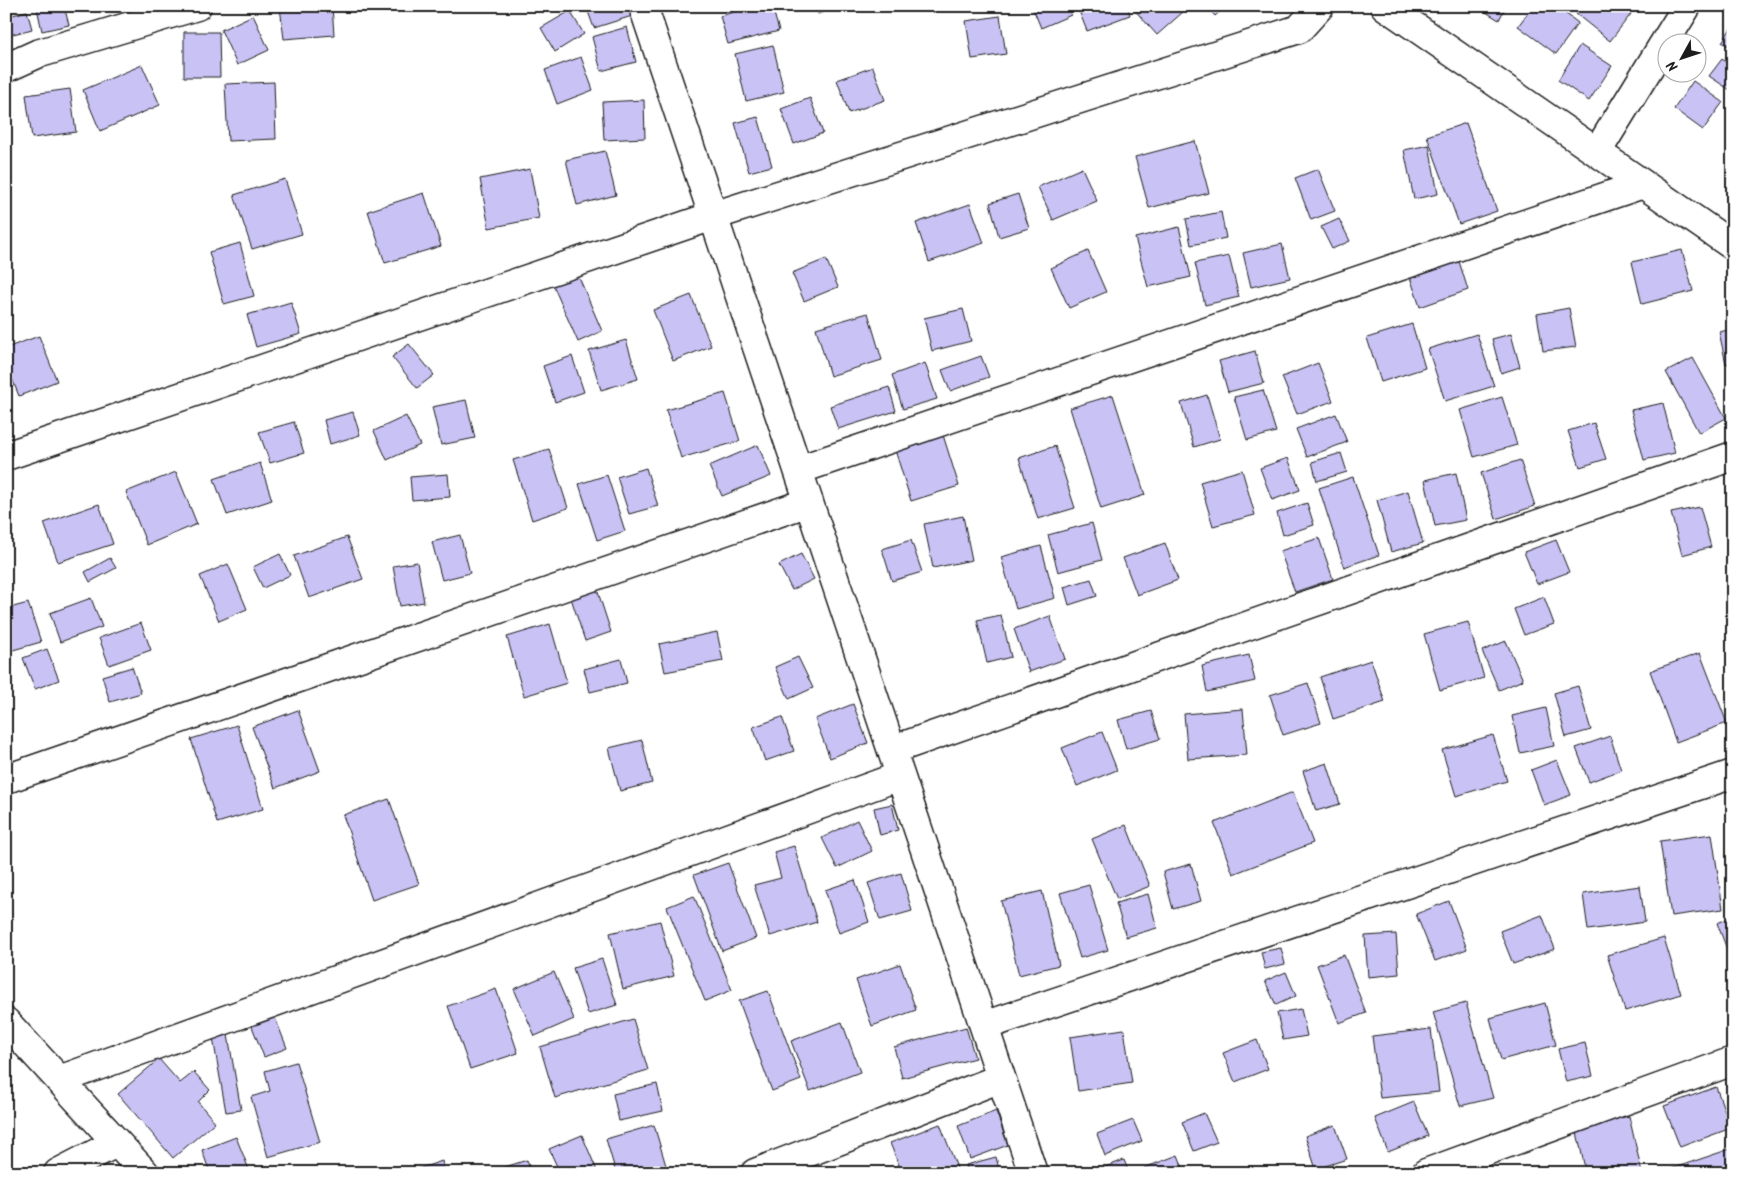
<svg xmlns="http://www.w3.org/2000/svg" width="1739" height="1179" viewBox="0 0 1739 1179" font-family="Kalam,sans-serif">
	<rect width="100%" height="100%" fill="#fff"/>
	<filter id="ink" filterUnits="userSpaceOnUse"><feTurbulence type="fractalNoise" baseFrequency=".02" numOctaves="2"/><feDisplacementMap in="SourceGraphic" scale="10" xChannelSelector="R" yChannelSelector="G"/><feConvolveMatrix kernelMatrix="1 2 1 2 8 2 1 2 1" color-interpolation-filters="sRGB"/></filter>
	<g filter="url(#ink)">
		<path fill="#c8c2f5" stroke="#1c1c1c" d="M 43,6 L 64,6 L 69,25 L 42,31 L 37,8 Z
			M 294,6 L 332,6 L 334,35 L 284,39 L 280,7 Z
			M 586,6 L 628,6 L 632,16 L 594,28 Z
			M 754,6 L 772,6 L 779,31 L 728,44 L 720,16 Z
			M 815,6 L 840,6 L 818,14 Z
			M 1032,6 L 1067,6 L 1071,15 L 1041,28 Z
			M 1077,6 L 1127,6 L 1130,15 L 1087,31 Z
			M 1131,6 L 1177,6 L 1183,12 L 1157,35 Z
			M 1206,6 L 1226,6 L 1215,16 Z
			M 1476,6 L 1506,6 L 1499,20 Z
			M 1533,6 L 1556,6 L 1578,23 L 1556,54 L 1518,26 Z
			M 1583,6 L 1622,6 L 1631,14 L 1610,41 L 1576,14 Z
			M 27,11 L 32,29 L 6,36 L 6,17 Z
			M 570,11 L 584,34 L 555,52 L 541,28 Z
			M 253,15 L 269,50 L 237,65 L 221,30 Z
			M 1000,16 L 1006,54 L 972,59 L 966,21 Z
			M 1733,25 L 1733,49 L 1722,42 Z
			M 627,27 L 636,62 L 601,71 L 592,37 Z
			M 184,32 L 219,32 L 220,77 L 184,77 Z
			M 773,45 L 784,92 L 746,101 L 735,54 Z
			M 1580,45 L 1612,66 L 1589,101 L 1558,80 Z
			M 581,57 L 593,90 L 557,104 L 545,70 Z
			M 1722,59 L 1733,66 L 1733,92 L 1709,76 Z
			M 142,65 L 160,105 L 100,131 L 83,90 Z
			M 873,67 L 885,100 L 849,113 L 837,80 Z
			M 1693,81 L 1723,102 L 1703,130 L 1674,109 Z
			M 274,82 L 276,139 L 228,141 L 225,84 Z
			M 70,89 L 76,132 L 32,138 L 26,95 Z
			M 810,98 L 823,133 L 794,144 L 781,109 Z
			M 644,100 L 645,138 L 604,140 L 602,102 Z
			M 758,117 L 772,166 L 749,172 L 735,123 Z
			M 1466,123 L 1497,211 L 1459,224 L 1427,136 Z
			M 1195,141 L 1209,193 L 1149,208 L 1135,157 Z
			M 1429,145 L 1438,194 L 1414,199 L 1404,150 Z
			M 605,151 L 616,195 L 577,205 L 566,160 Z
			M 1082,168 L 1097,201 L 1053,220 L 1038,187 Z
			M 530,169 L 539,218 L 489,228 L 480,179 Z
			M 1318,169 L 1335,211 L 1311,220 L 1295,178 Z
			M 285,179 L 302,234 L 252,249 L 234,195 Z
			M 424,193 L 441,246 L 385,263 L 368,211 Z
			M 1018,194 L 1029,228 L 999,237 L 990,203 Z
			M 970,204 L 984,243 L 929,262 L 916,223 Z
			M 1221,212 L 1226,238 L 1191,245 L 1186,219 Z
			M 1339,219 L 1350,241 L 1332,249 L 1321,227 Z
			M 1179,227 L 1191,277 L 1148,287 L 1135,238 Z
			M 240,243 L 254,296 L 224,304 L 209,252 Z
			M 1282,244 L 1290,278 L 1251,287 L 1243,253 Z
			M 1682,250 L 1693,291 L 1642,304 L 1632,262 Z
			M 1088,251 L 1106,292 L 1069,308 L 1051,268 Z
			M 1229,256 L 1239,297 L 1205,305 L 1195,263 Z
			M 1458,258 L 1468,290 L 1420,307 L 1409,274 Z
			M 826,259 L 838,287 L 804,301 L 792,273 Z
			M 578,275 L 602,331 L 578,342 L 553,285 Z
			M 691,295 L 711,346 L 673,361 L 653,310 Z
			M 291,302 L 301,334 L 256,347 L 247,315 Z
			M 1569,308 L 1576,347 L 1543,351 L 1537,314 Z
			M 963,309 L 971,341 L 932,351 L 924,318 Z
			M 868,313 L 882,360 L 830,376 L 816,328 Z
			M 1412,324 L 1425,368 L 1381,382 L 1367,338 Z
			M 1733,329 L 1733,362 L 1726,364 L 1719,332 Z
			M 1477,334 L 1494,386 L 1445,401 L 1428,349 Z
			M 1511,334 L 1520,367 L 1501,373 L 1492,339 Z
			M 39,336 L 57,381 L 19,396 L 6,364 L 6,348 Z
			M 626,340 L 638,379 L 601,390 L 589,351 Z
			M 409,344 L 434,375 L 417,388 L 392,357 Z
			M 1255,351 L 1264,383 L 1228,392 L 1219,361 Z
			M 572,356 L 584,392 L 555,402 L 543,366 Z
			M 981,356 L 989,377 L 950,391 L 942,370 Z
			M 1693,358 L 1726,418 L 1699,433 L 1666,372 Z
			M 925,363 L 937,399 L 903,409 L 892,375 Z
			M 1318,363 L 1333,401 L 1297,414 L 1282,377 Z
			M 889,387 L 896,411 L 838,429 L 830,406 Z
			M 1263,390 L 1276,432 L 1247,440 L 1234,397 Z
			M 725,393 L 740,441 L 681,458 L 666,410 Z
			M 1113,395 L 1145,495 L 1101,509 L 1070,408 Z
			M 1207,395 L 1220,439 L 1194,447 L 1181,403 Z
			M 1502,397 L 1517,445 L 1474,457 L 1460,410 Z
			M 466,400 L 475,438 L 441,445 L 432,407 Z
			M 1663,403 L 1675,453 L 1644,460 L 1631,410 Z
			M 353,412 L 360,435 L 330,444 L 324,420 Z
			M 1336,414 L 1347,442 L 1307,457 L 1296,429 Z
			M 406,416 L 420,445 L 387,460 L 374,431 Z
			M 294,422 L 304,453 L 270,463 L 259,432 Z
			M 1594,423 L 1606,459 L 1580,467 L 1568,431 Z
			M 943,435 L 959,486 L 911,501 L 895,450 Z
			M 758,445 L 771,476 L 722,496 L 709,466 Z
			M 1055,446 L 1075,508 L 1038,519 L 1019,458 Z
			M 549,449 L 568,508 L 532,520 L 513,460 Z
			M 1341,453 L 1347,472 L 1317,481 L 1312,462 Z
			M 1288,458 L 1300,490 L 1272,500 L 1260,468 Z
			M 1520,460 L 1535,506 L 1496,519 L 1481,473 Z
			M 260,463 L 272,500 L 227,515 L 214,479 Z
			M 646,468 L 658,506 L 629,514 L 617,477 Z
			M 1242,470 L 1255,515 L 1213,526 L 1200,482 Z
			M 176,472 L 197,524 L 147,545 L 126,492 Z
			M 1456,473 L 1466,520 L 1435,526 L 1425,480 Z
			M 448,474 L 450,497 L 412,500 L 410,477 Z
			M 607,475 L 625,531 L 597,540 L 579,484 Z
			M 1353,477 L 1379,555 L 1344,567 L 1319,488 Z
			M 1408,491 L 1423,543 L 1391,552 L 1377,500 Z
			M 1307,503 L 1314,525 L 1283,535 L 1277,513 Z
			M 99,504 L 113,544 L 58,562 L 44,523 Z
			M 1700,507 L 1711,547 L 1682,555 L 1671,513 Z
			M 963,516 L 972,560 L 933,568 L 924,524 Z
			M 1092,523 L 1102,560 L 1058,572 L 1048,535 Z
			M 460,535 L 470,573 L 442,580 L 432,542 Z
			M 347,537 L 363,579 L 309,598 L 294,556 Z
			M 1319,538 L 1333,579 L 1295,592 L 1280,551 Z
			M 911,540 L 922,572 L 892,581 L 882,549 Z
			M 1556,540 L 1569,572 L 1537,584 L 1524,552 Z
			M 1165,543 L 1178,580 L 1137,595 L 1123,558 Z
			M 1041,546 L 1055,598 L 1016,609 L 1001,557 Z
			M 280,554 L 290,575 L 263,588 L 253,567 Z
			M 801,554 L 814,579 L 792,590 L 779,565 Z
			M 110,558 L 116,568 L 90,582 L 85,572 Z
			M 417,562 L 424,602 L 400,606 L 393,566 Z
			M 228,564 L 247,609 L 219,621 L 200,576 Z
			M 1091,579 L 1097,596 L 1069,605 L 1064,587 Z
			M 596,586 L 611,632 L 585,641 L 570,595 Z
			M 1544,597 L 1554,624 L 1524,635 L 1514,609 Z
			M 91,598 L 102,627 L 60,642 L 50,613 Z
			M 28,603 L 41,642 L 6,652 L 6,609 Z
			M 1001,615 L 1011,657 L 987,663 L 977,620 Z
			M 1050,616 L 1065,659 L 1029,672 L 1014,629 Z
			M 1468,622 L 1484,678 L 1440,690 L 1424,634 Z
			M 141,623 L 151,650 L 109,665 L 99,638 Z
			M 550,624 L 567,683 L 524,696 L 507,637 Z
			M 717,632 L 723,661 L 665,672 L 659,644 Z
			M 1506,641 L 1523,680 L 1499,690 L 1482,651 Z
			M 47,649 L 59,680 L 35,689 L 23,658 Z
			M 1700,653 L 1727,723 L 1676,742 L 1650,671 Z
			M 1249,655 L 1255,681 L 1207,692 L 1202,666 Z
			M 798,657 L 813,688 L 789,699 L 775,667 Z
			M 621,659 L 627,683 L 590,692 L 584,669 Z
			M 1371,660 L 1385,702 L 1333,719 L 1320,677 Z
			M 132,667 L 141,693 L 110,702 L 102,676 Z
			M 1308,683 L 1321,723 L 1283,735 L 1270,695 Z
			M 1578,686 L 1591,730 L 1566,737 L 1554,693 Z
			M 853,704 L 868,743 L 830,758 L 815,719 Z
			M 1546,708 L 1554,746 L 1520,753 L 1512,716 Z
			M 1243,709 L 1247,755 L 1188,759 L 1184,714 Z
			M 298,710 L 320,771 L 275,788 L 252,727 Z
			M 1151,711 L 1160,739 L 1126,749 L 1118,720 Z
			M 782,717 L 794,751 L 765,761 L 753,727 Z
			M 237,725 L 263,809 L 217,823 L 191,739 Z
			M 1102,732 L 1117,770 L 1077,786 L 1062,748 Z
			M 1493,735 L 1507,781 L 1456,796 L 1442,750 Z
			M 1610,736 L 1621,770 L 1589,782 L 1576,748 Z
			M 642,740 L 652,783 L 620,791 L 609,748 Z
			M 1557,760 L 1571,795 L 1544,805 L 1531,770 Z
			M 1327,763 L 1340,804 L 1316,811 L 1303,771 Z
			M 1293,792 L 1313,843 L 1233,874 L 1214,823 Z
			M 389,799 L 419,884 L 372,900 L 343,815 Z
			M 892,804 L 898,830 L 880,835 L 874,808 Z
			M 857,820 L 872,851 L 837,868 L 822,838 Z
			M 1126,825 L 1150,886 L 1117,899 L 1092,839 Z
			M 1712,834 L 1723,909 L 1671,916 L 1660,841 Z
			M 794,846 L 817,922 L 770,936 L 754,885 L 781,878 L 774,852 Z
			M 728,863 L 756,938 L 722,951 L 694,875 Z
			M 1191,864 L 1201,901 L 1173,909 L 1163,872 Z
			M 901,873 L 912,911 L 880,920 L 868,883 Z
			M 855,880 L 869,922 L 839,933 L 825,890 Z
			M 1089,885 L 1108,950 L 1080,958 L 1060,893 Z
			M 1640,886 L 1645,922 L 1588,930 L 1583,894 Z
			M 1042,891 L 1059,965 L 1019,975 L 1001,901 Z
			M 1148,894 L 1157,928 L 1126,937 L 1116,903 Z
			M 694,896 L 732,990 L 705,1001 L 667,907 Z
			M 1449,901 L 1467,949 L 1435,961 L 1416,914 Z
			M 1542,915 L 1555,949 L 1513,964 L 1500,931 Z
			M 1733,917 L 1733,965 L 1717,923 Z
			M 660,921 L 674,976 L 623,989 L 610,933 Z
			M 1396,934 L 1399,974 L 1368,977 L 1365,936 Z
			M 1664,938 L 1681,994 L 1625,1011 L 1607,955 Z
			M 1281,948 L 1285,964 L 1265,969 L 1261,952 Z
			M 1344,955 L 1366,1013 L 1339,1023 L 1317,965 Z
			M 602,959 L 617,1005 L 588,1014 L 573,968 Z
			M 900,964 L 916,1010 L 872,1026 L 856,980 Z
			M 554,972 L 574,1019 L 535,1036 L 514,989 Z
			M 1286,972 L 1296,996 L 1276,1005 L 1265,981 Z
			M 496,989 L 518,1053 L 470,1069 L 448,1006 Z
			M 768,991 L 801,1080 L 772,1091 L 739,1001 Z
			M 1466,1003 L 1493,1098 L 1460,1106 L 1433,1012 Z
			M 1545,1003 L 1556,1045 L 1501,1060 L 1490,1018 Z
			M 1301,1009 L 1307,1036 L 1283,1040 L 1277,1013 Z
			M 274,1015 L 287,1048 L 264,1057 L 251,1024 Z
			M 633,1019 L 648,1070 L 555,1098 L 540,1047 Z
			M 842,1022 L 860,1072 L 810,1091 L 791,1041 Z
			M 966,1027 L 975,1058 L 902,1078 L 894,1047 Z
			M 1124,1029 L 1132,1083 L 1078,1091 L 1070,1037 Z
			M 1431,1029 L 1439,1092 L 1380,1098 L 1372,1036 Z
			M 228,1035 L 241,1110 L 226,1112 L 213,1038 Z
			M 1257,1040 L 1268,1069 L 1235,1082 L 1223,1053 Z
			M 1585,1043 L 1593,1076 L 1566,1082 L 1558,1049 Z
			M 159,1059 L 180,1083 L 194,1072 L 210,1090 L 198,1102 L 215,1122 L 173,1158 L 118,1094 Z
			M 296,1062 L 320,1142 L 268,1157 L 251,1097 L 270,1091 L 265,1071 Z
			M 1733,1082 L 1733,1104 L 1726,1084 Z
			M 657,1084 L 663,1111 L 619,1121 L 613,1094 Z
			M 1716,1087 L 1731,1128 L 1680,1147 L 1664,1106 Z
			M 1414,1102 L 1428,1136 L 1388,1152 L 1375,1118 Z
			M 996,1111 L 1008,1145 L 970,1159 L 958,1126 Z
			M 1204,1113 L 1217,1142 L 1194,1151 L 1182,1122 Z
			M 1629,1116 L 1642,1173 L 1586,1173 L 1576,1128 Z
			M 1133,1120 L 1142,1141 L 1105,1156 L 1097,1134 Z
			M 940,1124 L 959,1173 L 902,1173 L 890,1143 Z
			M 654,1125 L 667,1169 L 654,1173 L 616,1173 L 606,1139 Z
			M 1335,1125 L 1347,1159 L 1316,1169 L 1305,1136 Z
			M 582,1135 L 598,1173 L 560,1173 L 549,1149 Z
			M 236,1137 L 250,1172 L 210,1173 L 202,1150 Z
			M 1733,1148 L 1733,1173 L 1672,1173 L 1671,1169 Z
			M 1178,1155 L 1185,1173 L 1146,1173 L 1144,1168 Z
			M 996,1157 L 1000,1173 L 968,1173 L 966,1165 Z
			M 527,1160 L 531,1173 L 486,1173 Z
			M 1124,1160 L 1129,1173 L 1092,1172 Z
			M 442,1161 L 445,1173 L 406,1173 Z"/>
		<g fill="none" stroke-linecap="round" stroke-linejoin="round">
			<g stroke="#1c1c1c" stroke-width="31">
				<path id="minor" d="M 643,6 L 1033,1173
					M 1385,6 L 1733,246
					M 6,68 L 37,54 L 197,6
					M 1597,152 L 1687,6
					M 6,456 L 713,216 L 1299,29 L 1320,6
					M 798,470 L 1643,184
					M 892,750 L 1733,456
					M 6,779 L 809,502
					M 6,1022 L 145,1173
					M 984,1026 L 1733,774
					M 59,1080 L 900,776
					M 58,1173 L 116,1143
					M 755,1173 L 1001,1078
					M 1426,1173 L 1733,1061"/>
			</g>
			<use href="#minor" stroke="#fff" stroke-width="28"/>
		</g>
	</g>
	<rect width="1739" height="1179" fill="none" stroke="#fff" stroke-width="25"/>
	<rect x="12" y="12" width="1714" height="1154" fill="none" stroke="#1c1c1c" stroke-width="2" filter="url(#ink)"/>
	<g transform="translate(1682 58) rotate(230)"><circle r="24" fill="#ffffff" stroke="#a4a4a4"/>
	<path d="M0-4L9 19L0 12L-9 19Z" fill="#1c1c1c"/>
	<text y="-8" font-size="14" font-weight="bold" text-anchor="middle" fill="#1c1c1c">N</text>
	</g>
</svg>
